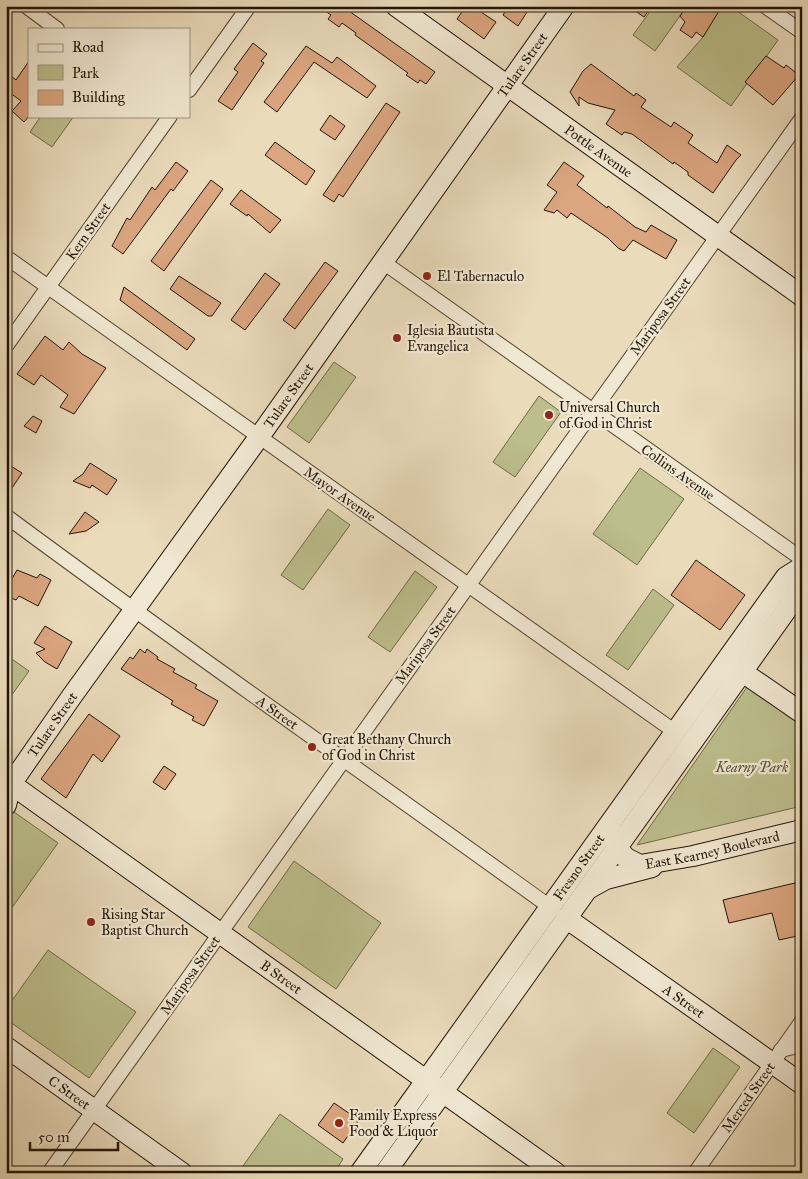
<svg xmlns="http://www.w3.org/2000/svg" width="808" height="1179" viewBox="0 0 808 1179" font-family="'IM FELL Great Primer',serif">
	<rect width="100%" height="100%" fill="#eadbbb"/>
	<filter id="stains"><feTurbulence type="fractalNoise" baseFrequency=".004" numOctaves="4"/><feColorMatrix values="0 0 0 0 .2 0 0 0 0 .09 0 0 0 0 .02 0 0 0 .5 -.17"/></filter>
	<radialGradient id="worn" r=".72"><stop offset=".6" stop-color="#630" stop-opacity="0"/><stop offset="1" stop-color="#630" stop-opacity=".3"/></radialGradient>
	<path fill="#bcbe8c" stroke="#6f6949" d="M 654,6 L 687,6 L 655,51 L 633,35 Z
		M 721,6 L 730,6 L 778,40 L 731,106 L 677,67 L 703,37 Z
		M 41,116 L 74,116 L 52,147 L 30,132 Z
		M 334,362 L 356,377 L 309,443 L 287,427 Z
		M 539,396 L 561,412 L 515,477 L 493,462 Z
		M 640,468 L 684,499 L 637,565 L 593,534 Z
		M 328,509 L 350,525 L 303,590 L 281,575 Z
		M 415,571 L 437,587 L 390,652 L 368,637 Z
		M 653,589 L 674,605 L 628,670 L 606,655 Z
		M 6,655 L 29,671 L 6,703 Z
		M 747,687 L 802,726 L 802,806 L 637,845 Z
		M 14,812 L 58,843 L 11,909 L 6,906 L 6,823 Z
		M 294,861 L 381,923 L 336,989 L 248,927 Z
		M 48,950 L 136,1012 L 89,1078 L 6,1019 L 6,1009 Z
		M 713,1048 L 740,1067 L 694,1133 L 667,1113 Z
		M 280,1114 L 343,1159 L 334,1173 L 238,1173 Z"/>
	<path fill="#daa57f" stroke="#221406" d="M 318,6 L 342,6 L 435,72 L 426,84 L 420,80 L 418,83 L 406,75 L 408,73 L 355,35 L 356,33 L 342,23 L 339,27 L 328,19 L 331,15 Z
		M 466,6 L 472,6 L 496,22 L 484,39 L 457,19 Z
		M 509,6 L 531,6 L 518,26 L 503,15 Z
		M 628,6 L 652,6 L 644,17 Z
		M 687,6 L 712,6 L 719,11 L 703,37 L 696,32 L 692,38 L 680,30 L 685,22 L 680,16 Z
		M 253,43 L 267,54 L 261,61 L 264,63 L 232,110 L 218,101 L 238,72 L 234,69 Z
		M 306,46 L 332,63 L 337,57 L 376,86 L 367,98 L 314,62 L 277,112 L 264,102 Z
		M 766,56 L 784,68 L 786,65 L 799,75 L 773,105 L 745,82 Z
		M 29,61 L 29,116 L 24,122 L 12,111 L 21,101 L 6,90 L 6,81 L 10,75 L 16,80 Z
		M 591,64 L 634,96 L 636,93 L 646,100 L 641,107 L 671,127 L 674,122 L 693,135 L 688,143 L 717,163 L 727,145 L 741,155 L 736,160 L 713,193 L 688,175 L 688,172 L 674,162 L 673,164 L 632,134 L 624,132 L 622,135 L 606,124 L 615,110 L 588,103 L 579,97 L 579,106 L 570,92 L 583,71 Z
		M 386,103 L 400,112 L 343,197 L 339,194 L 334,202 L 323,195 Z
		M 330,115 L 345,126 L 335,140 L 320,130 Z
		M 275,142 L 315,171 L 306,185 L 265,155 Z
		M 176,162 L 188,171 L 173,191 L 171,189 L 123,254 L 112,246 L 127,218 L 130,220 L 152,187 L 155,190 Z
		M 564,162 L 584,176 L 577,185 L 607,208 L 608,206 L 635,227 L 646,232 L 651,225 L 677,240 L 666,259 L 633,240 L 624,251 L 618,248 L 608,238 L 571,213 L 567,218 L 557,210 L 554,213 L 544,210 L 557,192 L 547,185 Z
		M 211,180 L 223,189 L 164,271 L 151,261 Z
		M 241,190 L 281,220 L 270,233 L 248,214 L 247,216 L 230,204 Z
		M 325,262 L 338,271 L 295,329 L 283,320 Z
		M 265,273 L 280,284 L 245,330 L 231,320 Z
		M 179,276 L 221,303 L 212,316 L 208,316 L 170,289 Z
		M 124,287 L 195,339 L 187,350 L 120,300 Z
		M 45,336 L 63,350 L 69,342 L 82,354 L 106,368 L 74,414 L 60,407 L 68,395 L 41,375 L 34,385 L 17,374 Z
		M 33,416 L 42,421 L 36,433 L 24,426 Z
		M 6,463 L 22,473 L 6,497 Z
		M 90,463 L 117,480 L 107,495 L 92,485 L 90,488 L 73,481 L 83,474 Z
		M 85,512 L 99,522 L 86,531 L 69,534 Z
		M 696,560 L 745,595 L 720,630 L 671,595 Z
		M 17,570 L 37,578 L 40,574 L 51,580 L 38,606 L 19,596 L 16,600 L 6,596 L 6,589 Z
		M 45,626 L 72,642 L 57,669 L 45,662 L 36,653 L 45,649 L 34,643 Z
		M 140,649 L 145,653 L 147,649 L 158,657 L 157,659 L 175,669 L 173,672 L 197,685 L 195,688 L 218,701 L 204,726 L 192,720 L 194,717 L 171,704 L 173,701 L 121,669 L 130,657 L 133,659 Z
		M 89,714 L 120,736 L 102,762 L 93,754 L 66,798 L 41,779 Z
		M 164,766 L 176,774 L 165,790 L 153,782 Z
		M 799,882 L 802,892 L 802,935 L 779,940 L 772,913 L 729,923 L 723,900 Z
		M 334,1103 L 359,1120 L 343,1143 L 318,1125 Z"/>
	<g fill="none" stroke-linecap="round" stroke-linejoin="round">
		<g stroke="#544633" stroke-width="16">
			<g id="street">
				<path d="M 26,6 L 57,29"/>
				<path d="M 765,6 L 802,32"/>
				<path d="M 189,90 L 249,6"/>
				<path d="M 6,257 L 674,731"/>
				<path d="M 383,262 L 802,559"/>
				<path d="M 6,346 L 170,116"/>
				<path id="s1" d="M 6,516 C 185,649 369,776 550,907"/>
				<path d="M 781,1050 L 802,1045"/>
				<path d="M 49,1173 L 802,118"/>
				<path d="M 695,1173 L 802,1021"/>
			</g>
		</g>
		<g stroke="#221406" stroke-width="22">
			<g id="secondary">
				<path id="s2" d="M 396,6 L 802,296"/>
				<path d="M 727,672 L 741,671 L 802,713"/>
				<path id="s3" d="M 11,784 L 556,1173"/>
				<path id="s4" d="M 6,805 L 11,784 L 72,696 L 259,437 L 564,6"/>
				<path id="s5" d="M 615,835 L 617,848 L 626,858 L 640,865 L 693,856 L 802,830"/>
				<path d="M 588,889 L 606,879 L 652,867"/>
				<path id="s6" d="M 566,918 L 802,1084"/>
				<path id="s7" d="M 6,1047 L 182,1173"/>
				<path id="s8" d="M 360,1173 L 786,577 L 802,567"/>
				<path d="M 385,1173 L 802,588"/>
			</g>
		</g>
		<use href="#street" stroke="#f1e8d3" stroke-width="14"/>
		<use href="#secondary" stroke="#f1e8d3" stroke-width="20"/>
	</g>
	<g fill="#8f2418" stroke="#f1e8d3" stroke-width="2">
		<circle cx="427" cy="276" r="5"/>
		<circle cx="397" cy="338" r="5"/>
		<circle cx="549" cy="415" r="5"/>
		<circle cx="312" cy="747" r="5"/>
		<circle cx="91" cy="922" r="5"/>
		<circle cx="339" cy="1123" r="5"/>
	</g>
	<g text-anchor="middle" stroke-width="4.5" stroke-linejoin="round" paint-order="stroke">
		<g font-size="14" fill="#221406" stroke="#f1e8d3">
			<text dy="5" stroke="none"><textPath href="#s4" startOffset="904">Tulare Street</textPath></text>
			<text dy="5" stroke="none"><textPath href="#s2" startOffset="249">Pottle Avenue</textPath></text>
			<text transform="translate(88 231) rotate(-55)" y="5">Kern Street</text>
			<text transform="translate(660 316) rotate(-54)" y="5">Mariposa Street</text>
			<text dy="5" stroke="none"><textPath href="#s4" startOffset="499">Tulare Street</textPath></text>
			<text transform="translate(678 472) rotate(35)" y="5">Collins Avenue</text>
			<text transform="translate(340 494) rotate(35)" y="5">Mayor Avenue</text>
			<text transform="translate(425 645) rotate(-54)" y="5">Mariposa Street</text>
			<text dy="5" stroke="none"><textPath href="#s1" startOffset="335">A Street</textPath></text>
			<text dy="5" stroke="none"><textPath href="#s4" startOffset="94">Tulare Street</textPath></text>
			<text dy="5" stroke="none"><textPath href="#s5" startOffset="116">East Kearney Boulevard</textPath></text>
			<text dy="5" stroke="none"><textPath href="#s8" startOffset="376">Fresno Street</textPath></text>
			<text transform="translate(190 975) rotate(-55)" y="5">Mariposa Street</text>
			<text dy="5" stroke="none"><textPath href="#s3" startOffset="332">B Street</textPath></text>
			<text dy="5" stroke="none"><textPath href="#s6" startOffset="144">A Street</textPath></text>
			<text dy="5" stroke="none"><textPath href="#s7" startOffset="78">C Street</textPath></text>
			<text transform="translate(748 1097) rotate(-55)" y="5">Merced Street</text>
		</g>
		<g font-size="14" fill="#221406" stroke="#f1e8d3" text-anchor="start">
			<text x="437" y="281">El Tabernaculo</text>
			<text x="407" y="335">Iglesia Bautista<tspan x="407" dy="16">Evangelica</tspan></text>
			<text x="559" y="412">Universal Church<tspan x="559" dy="16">of God in Christ</tspan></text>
			<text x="322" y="744">Great Bethany Church<tspan x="322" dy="16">of God in Christ</tspan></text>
			<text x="101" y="919">Rising Star<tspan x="101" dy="16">Baptist Church</tspan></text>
			<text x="349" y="1120">Family Express<tspan x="349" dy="16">Food &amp; Liquor</tspan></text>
		</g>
		<g font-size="14" font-style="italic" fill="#585035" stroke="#f1e8d3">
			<text x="752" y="772">Kearny Park</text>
		</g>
	</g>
	<rect width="808" height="1179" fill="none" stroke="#eadbbb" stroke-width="25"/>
	<rect x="8" y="8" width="793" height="1164" fill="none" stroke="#221406" stroke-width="2.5"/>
	<rect x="12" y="12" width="783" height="1154" fill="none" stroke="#221406"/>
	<rect x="28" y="28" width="162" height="90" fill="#f1e8d3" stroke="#9e9381"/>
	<rect x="38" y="44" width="25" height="8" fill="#f1e8d3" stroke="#9e9381"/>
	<text x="72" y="52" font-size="15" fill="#221406">Road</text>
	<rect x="38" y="65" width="25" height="15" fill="#bcbe8c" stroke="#9e9381"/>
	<text x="72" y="78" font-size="15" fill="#221406">Park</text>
	<rect x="38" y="90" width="25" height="15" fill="#daa57f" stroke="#9e9381"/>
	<text x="72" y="102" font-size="15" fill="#221406">Building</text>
	<path d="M30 1142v8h88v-8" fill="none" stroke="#221406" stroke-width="2.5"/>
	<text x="38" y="1142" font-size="15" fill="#221406" stroke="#f1e8d3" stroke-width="4" paint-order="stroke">50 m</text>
	<rect width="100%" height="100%" filter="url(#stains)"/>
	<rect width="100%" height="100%" fill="url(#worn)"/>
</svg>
